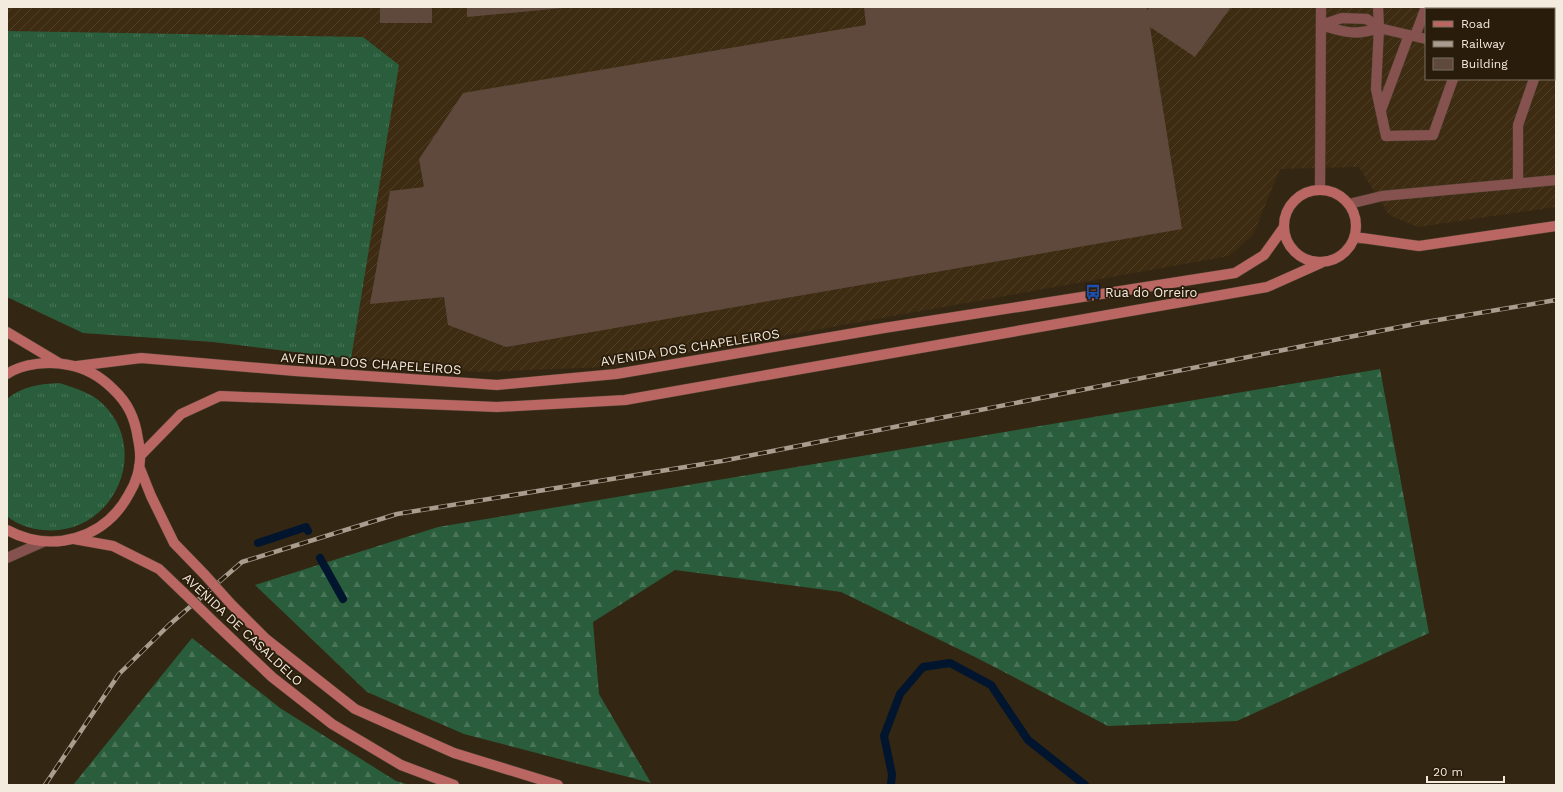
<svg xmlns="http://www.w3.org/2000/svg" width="1563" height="792" viewBox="0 0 1563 792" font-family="'Work Sans',sans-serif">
	<defs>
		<pattern id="industrial-furrows" width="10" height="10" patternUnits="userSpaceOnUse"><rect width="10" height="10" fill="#3d2b12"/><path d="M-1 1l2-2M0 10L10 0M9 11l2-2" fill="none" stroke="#504029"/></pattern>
		<pattern id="grass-tufts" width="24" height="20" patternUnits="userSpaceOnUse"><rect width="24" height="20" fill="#2a5d3c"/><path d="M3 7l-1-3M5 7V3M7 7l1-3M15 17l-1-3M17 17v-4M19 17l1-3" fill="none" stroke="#4a7458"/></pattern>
		<pattern id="forest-firs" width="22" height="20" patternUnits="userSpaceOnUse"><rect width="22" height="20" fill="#2a5d3c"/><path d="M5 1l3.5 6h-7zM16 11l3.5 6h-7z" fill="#4a7458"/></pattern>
	</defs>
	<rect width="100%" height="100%" fill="#332613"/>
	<path fill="url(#industrial-furrows)" fill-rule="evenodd" d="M 7,7 L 1556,7 L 1556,207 L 1418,227 L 1389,215 L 1359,167 L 1280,169 L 1253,235 L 1229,256 L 608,367 L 478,372 L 351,359 L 213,342 L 83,333 L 7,297 ZM 1426,9 L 1554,9 L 1554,79 L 1426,79 Z"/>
	<path fill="url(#grass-tufts)" d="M 7,31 L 363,37 L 399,65 L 351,359 L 213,342 L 83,333 L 7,297 Z
		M 59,383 C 75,388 90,392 103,404 C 152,452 112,537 43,530 C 31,529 17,525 7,516 L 7,399 C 22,386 41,384 59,383 Z"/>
	<path fill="url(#forest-firs)" d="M 1380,369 L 1429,633 L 1237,721 L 1108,726 L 975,657 L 841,592 L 675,570 L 593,622 L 599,694 L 651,783 L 464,734 L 367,692 L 255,585 L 438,527 Z
		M 192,638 L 280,708 L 396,781 L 410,785 L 73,785 Z"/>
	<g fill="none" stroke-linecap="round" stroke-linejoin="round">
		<path stroke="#01152f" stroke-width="8" d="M 258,543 L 306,527 L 308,531
			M 320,558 L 343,599
			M 891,785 L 892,774 L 884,736 L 900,694 L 923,667 L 950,663 L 991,685 L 1028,740 L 1085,785"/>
	</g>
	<path fill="#5f493c" d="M 380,7 L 432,7 L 432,23 L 380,23 Z
		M 467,7 L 563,7 L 563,8 L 467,17 Z
		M 864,7 L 1147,7 L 1147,10 L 1150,7 L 1231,7 L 1195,57 L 1150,27 L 1182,229 L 506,347 L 448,325 L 444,297 L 370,304 L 390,191 L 424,187 L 419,159 L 463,93 L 866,25 Z
		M 1529,7 L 1556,7 L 1556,42 L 1554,41 L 1554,9 L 1529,9 Z"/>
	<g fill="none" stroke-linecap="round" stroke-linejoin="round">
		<g stroke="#4e4230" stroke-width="11">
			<path id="lane" d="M 1378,7 L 1379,28 L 1376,89 L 1386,136 L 1433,135 L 1453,79
				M 1478,9 L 1478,7
				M 1321,25 L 1342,18 L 1367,19 L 1379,28 L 1426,39
				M 1321,25 C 1343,32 1356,36 1379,28
				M 1415,36 L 1426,7
				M 1381,110 L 1409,35
				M 1518,183 L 1518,125 L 1534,79
				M 1349,204 L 1382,196 L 1556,180"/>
		</g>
		<g stroke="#4e4230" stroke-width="11">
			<path id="street" d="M 1320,189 L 1321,7
				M 7,558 L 43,542"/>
		</g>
		<g stroke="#4e4230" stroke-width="11">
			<path id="secondary" d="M1284 226a36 36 0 1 1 72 0a36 36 0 1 1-72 0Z
				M 1355,237 L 1419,246 L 1556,226
				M 7,332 L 59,363
				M 77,366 L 141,358 L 295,371 L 497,385 L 616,374 L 884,328 L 1235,273 L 1264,255 L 1284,227
				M 7,374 C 23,363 50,361 69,365 C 85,368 101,377 113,389 C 128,403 135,418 138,439 C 139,444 140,449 140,454 C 141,467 136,483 129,494 C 105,539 52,554 7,530
				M 141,455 L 181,414 L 220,396 L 497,407 L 625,400 L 1267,287 L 1321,263
				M 139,466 L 151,496 L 174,543 L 205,575
				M 74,539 L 113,546 L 159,569 L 184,593
				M 231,604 L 266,639 L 355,709 L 454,753 L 558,785
				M 216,624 L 272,677 L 332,724 L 401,765 L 454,785"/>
		</g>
		<use href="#lane" stroke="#86524f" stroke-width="10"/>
		<use href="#street" stroke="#86524f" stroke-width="10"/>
		<use href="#secondary" stroke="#ba6764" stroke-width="10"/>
		<g stroke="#a89d8e" stroke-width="4.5">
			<path id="rail" d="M 45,785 L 119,674 L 169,625 L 242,562 L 397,514 L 722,461 L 1420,323 L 1556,300"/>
		</g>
		<use href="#rail" stroke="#291c0a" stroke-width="3" stroke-dasharray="9" stroke-linecap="butt"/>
		<g stroke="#4e4230" stroke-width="11" stroke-linecap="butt">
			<path id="secondary-bridge" d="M 205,575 L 231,604
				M 184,593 L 216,624"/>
		</g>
		<use href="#secondary-bridge" stroke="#ba6764" stroke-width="10"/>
	</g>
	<defs>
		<g id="bus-bare" transform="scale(1.2)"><path d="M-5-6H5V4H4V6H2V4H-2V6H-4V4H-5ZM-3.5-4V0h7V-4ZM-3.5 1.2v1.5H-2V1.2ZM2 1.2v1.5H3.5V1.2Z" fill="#1a4fb4" stroke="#291c0a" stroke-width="2.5" paint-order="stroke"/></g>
	</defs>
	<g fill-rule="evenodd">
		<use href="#bus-bare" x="1093" y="292"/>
	</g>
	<g text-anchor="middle" stroke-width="3.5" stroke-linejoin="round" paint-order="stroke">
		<g font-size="13" fill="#f4ebdf" stroke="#291c0a" text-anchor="start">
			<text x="1105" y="297">Rua do Orreiro</text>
		</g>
		<g font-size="13" fill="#f4ebdf" stroke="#291c0a">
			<text transform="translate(690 347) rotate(-9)" y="5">AVENIDA DOS CHAPELEIROS</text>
			<text transform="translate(371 363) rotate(4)" y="5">AVENIDA DOS CHAPELEIROS</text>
			<text transform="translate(243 629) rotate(43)" y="5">AVENIDA DE CASALDELO</text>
		</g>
	</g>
	<rect width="1563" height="792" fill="none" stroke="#f4ebdf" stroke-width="16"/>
	<rect x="1425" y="8" width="130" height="72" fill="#291c0a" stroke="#7a6f5f"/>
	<rect x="1433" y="21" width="20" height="6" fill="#ba6764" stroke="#7a6f5f"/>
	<text x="1461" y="28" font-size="12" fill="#f4ebdf">Road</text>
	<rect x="1433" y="41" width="20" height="6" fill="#a89d8e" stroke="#7a6f5f"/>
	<text x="1461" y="48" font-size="12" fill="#f4ebdf">Railway</text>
	<rect x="1433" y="58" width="20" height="12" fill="#5f493c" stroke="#7a6f5f"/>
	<text x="1461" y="68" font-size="12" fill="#f4ebdf">Building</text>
	<path d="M1427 776v6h77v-6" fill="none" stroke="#f4ebdf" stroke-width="2"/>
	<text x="1433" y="776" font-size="12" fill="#f4ebdf" stroke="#291c0a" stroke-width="3" paint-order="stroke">20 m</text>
</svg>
